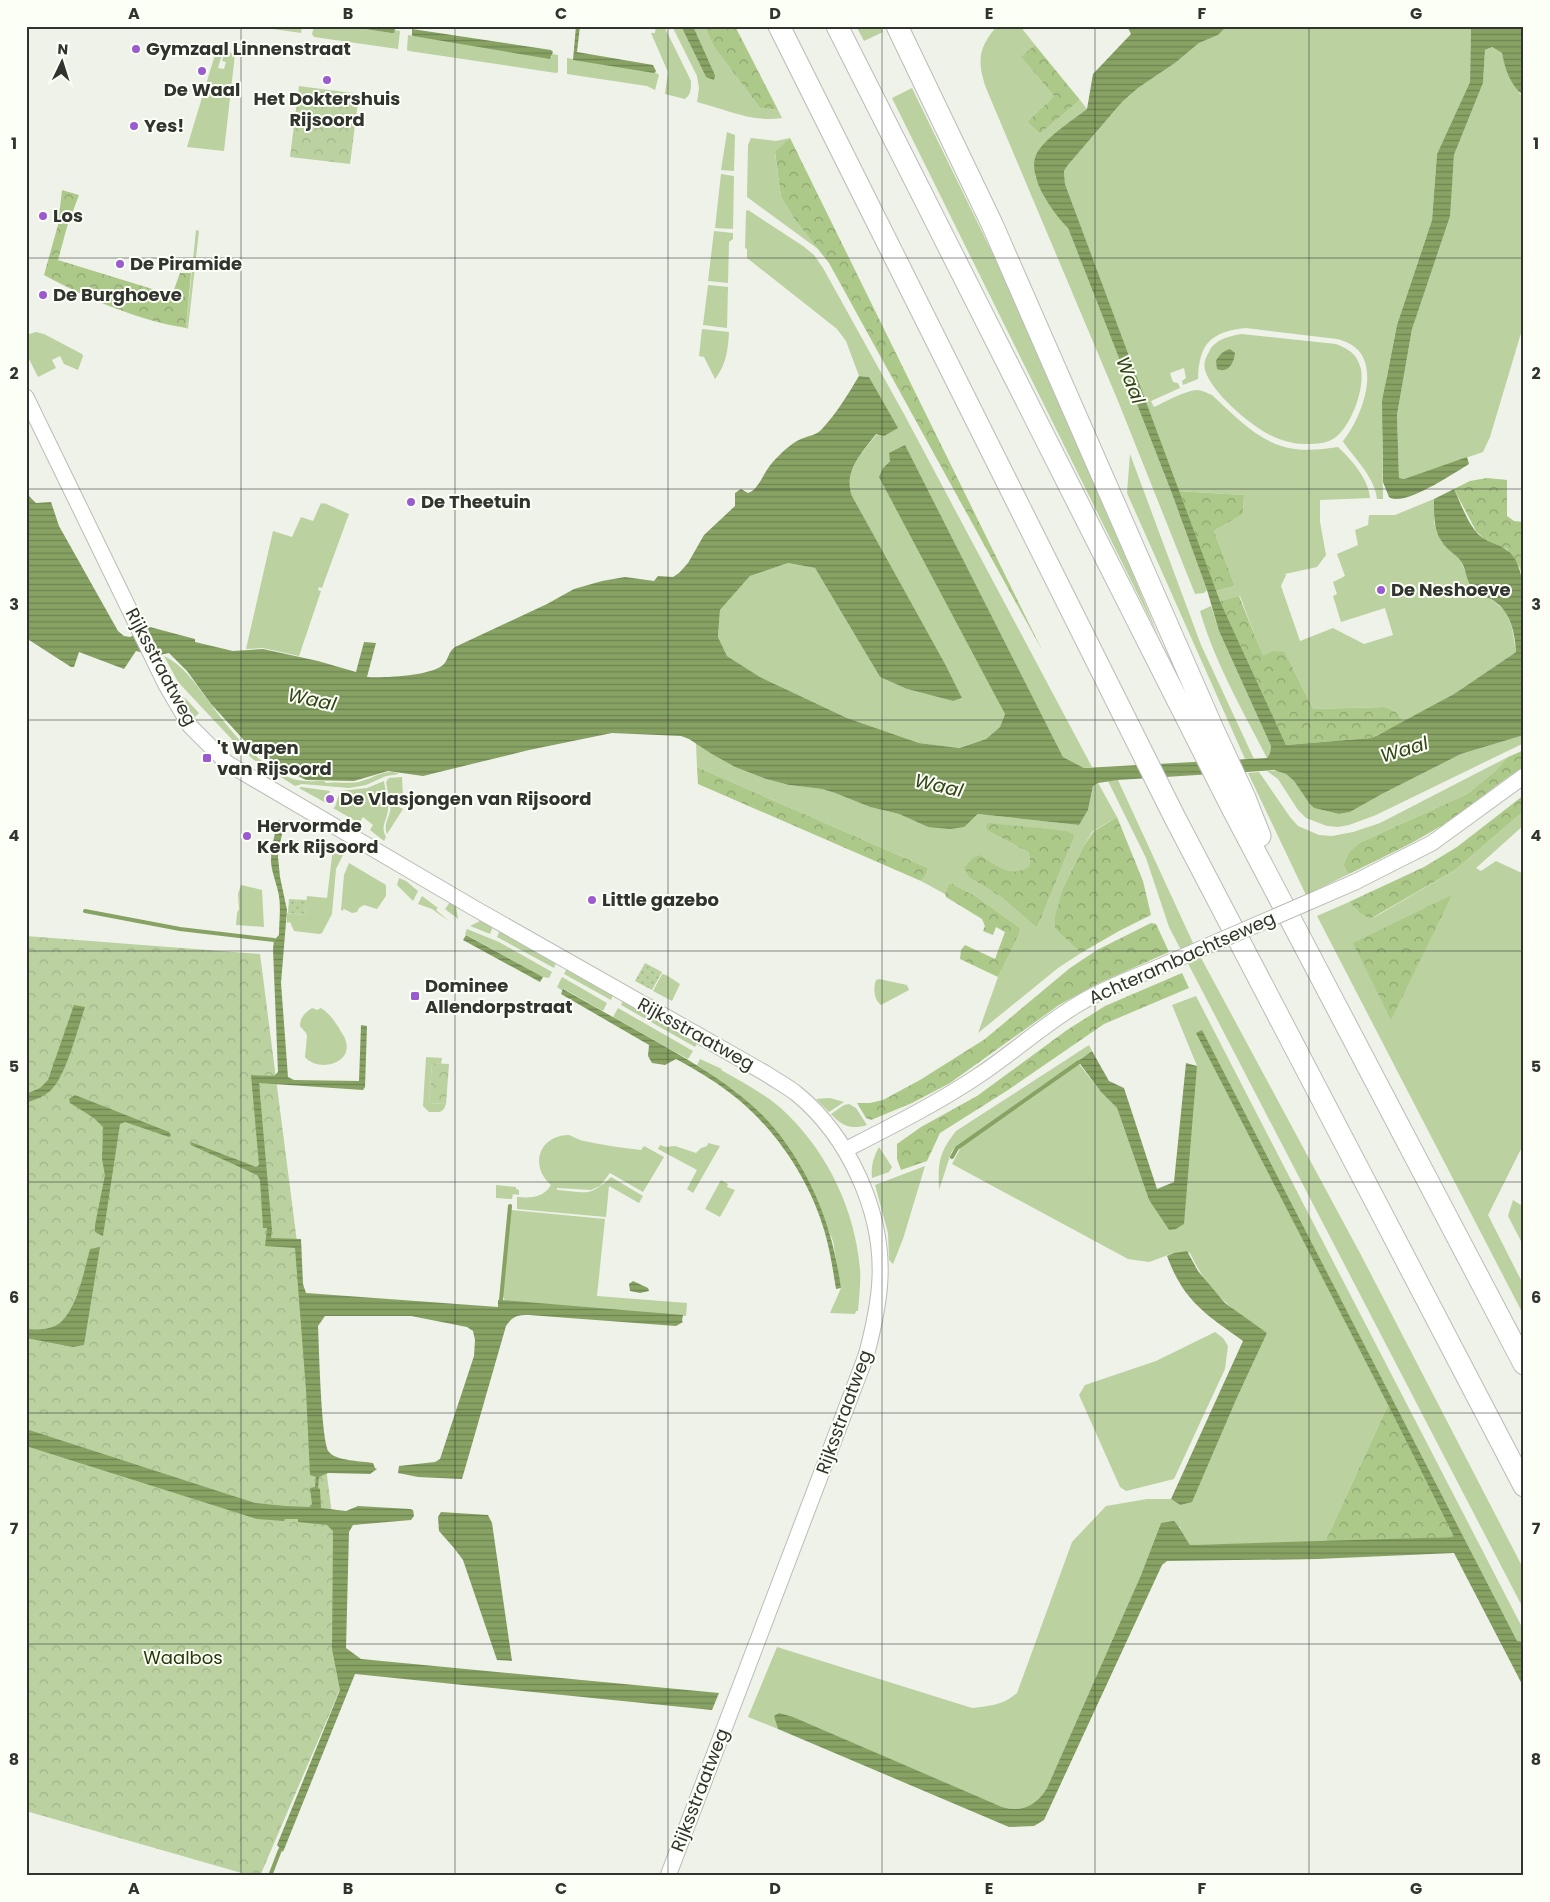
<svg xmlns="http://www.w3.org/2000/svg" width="1550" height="1902" viewBox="0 0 1550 1902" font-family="Poppins,sans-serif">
	<defs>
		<pattern id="forest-crowns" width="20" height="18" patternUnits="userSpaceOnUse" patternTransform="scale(1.25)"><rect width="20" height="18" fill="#adc989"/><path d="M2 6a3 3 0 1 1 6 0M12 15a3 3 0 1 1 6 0" fill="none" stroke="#8da470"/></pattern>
		<pattern id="park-crowns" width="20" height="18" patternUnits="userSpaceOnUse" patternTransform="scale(1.25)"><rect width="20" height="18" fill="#bbd1a0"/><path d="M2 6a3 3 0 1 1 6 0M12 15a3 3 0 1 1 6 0" fill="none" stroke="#a1b48a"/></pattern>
		<pattern id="garden-dots" width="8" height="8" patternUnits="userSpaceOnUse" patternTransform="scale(1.25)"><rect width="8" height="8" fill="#bbd1a0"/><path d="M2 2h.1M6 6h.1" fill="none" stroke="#a1b48a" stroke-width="1.8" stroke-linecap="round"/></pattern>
		<pattern id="water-rules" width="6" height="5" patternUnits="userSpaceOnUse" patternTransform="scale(1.25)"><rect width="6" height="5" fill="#87a263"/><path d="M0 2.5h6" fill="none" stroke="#6f8552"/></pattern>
	</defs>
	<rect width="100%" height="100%" fill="#eef2e9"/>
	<path fill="#bbd1a0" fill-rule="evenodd" d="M 253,26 L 302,26 L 301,33 Z
		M 314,26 L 345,26 L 391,33 L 395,30 L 400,31 L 398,49 L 314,37 L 312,34 Z
		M 656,26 L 664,26 L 691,81 C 691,88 691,95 685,99 L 665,94 L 668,72 L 651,33 L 655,33 Z
		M 672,26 L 681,26 L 706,77 L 715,75 L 693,26 L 704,26 L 714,47 L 760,108 L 778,110 L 782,118 C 754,123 724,109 697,102 L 699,88 L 697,76 Z
		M 856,26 L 880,26 L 883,32 L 864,41 Z
		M 997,26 L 1020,26 L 1035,45 L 1022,58 L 1054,96 L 1027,122 L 1040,134 L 1080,100 L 1087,109 L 1041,148 L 1035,176 L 1045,198 L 1068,228 L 1171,491 L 1207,590 L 1204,593 L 1195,594 L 1118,401 L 986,88 C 977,61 978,48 997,26 Z
		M 1227,26 L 1471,26 L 1470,82 L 1437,154 L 1432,220 L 1397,325 L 1386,379 L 1382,439 L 1383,499 L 1377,499 C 1375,478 1356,460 1344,443 L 1343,441 C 1360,420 1379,373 1358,350 C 1352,344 1345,341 1337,339 L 1246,328 C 1211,332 1199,343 1198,379 L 1183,385 L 1182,381 L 1186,378 L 1184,368 L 1170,373 L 1173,382 L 1178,383 L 1180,388 L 1151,401 L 1154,407 C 1167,401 1182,392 1196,390 C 1202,390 1207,393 1212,395 C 1236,417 1261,445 1295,449 C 1310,451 1324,449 1338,447 C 1352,460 1369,480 1370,498 L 1320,500 L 1320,522 L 1326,555 L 1317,567 L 1285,574 L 1286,575 L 1281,586 L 1300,641 L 1333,628 L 1364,644 L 1393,635 L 1385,608 L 1341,622 L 1333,596 L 1337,594 L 1333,582 L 1345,576 L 1337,554 L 1358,545 L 1355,530 L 1368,525 L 1369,515 L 1395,515 L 1434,499 L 1434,523 L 1441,541 L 1460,559 L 1472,588 L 1495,602 L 1506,612 L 1512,628 L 1516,652 L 1454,694 L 1404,722 L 1395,711 L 1385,707 L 1313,709 L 1285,652 L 1263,657 L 1240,596 L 1220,601 L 1216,591 L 1235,586 L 1214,531 L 1243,514 L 1244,495 L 1178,491 L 1065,184 L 1064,171 L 1068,165 L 1122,102 L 1138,88 L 1175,63 L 1199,43 L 1218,35 Z
		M 408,35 L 552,57 L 552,54 L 558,55 L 558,72 L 556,73 L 409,51 L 407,50 Z
		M 1492,47 L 1502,53 L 1505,65 L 1520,94 L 1524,96 L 1524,323 L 1490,437 L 1483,452 L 1404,479 L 1399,478 L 1397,415 L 1412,329 L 1426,283 L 1452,181 L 1454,155 L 1483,83 L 1485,50 Z
		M 219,49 L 223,51 L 218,68 L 224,69 L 226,62 L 222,61 L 225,51 L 235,54 L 224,151 L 187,147 L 214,58 Z
		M 567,58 L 655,72 L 659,75 L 655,90 L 647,86 L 567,74 Z
		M 912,88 L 1005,279 L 1092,475 L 1158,635 L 892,98 Z
		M 727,132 L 735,135 L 734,171 L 721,170 Z
		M 751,138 L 776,141 L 790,138 L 775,153 L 781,197 L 795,220 L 818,249 L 747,197 L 748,145 Z
		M 721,174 L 734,176 L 733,229 L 715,228 Z
		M 748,210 L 803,246 L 814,255 L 823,268 L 904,414 L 1092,767 L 1084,768 L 1063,757 L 905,446 L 883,468 L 1005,714 L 1000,727 L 986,739 L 958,748 L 919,743 L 847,718 L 760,677 L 727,656 L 718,637 L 720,610 L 750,576 L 788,563 L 815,568 L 880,677 L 907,689 L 953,701 L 962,698 L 852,496 C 843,471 862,453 877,434 L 884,436 L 880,398 L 869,377 L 859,376 L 846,341 L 837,329 L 747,258 L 747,249 L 745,248 L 746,211 Z
		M 196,230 L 199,231 L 188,329 L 186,328 Z
		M 714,231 L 733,233 L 733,239 L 729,242 L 728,283 L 708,281 Z
		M 708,285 L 728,287 L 727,328 L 703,325 Z
		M 702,329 L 729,332 C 728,350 726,365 715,379 L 704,357 L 699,356 Z
		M 36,332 L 44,334 L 82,354 L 83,356 L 78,370 L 64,364 L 60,356 L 52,360 L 56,368 L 38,377 L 26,353 L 26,335 Z
		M 1241,334 L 1336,344 C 1348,349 1356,353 1360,366 C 1367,385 1350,432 1331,440 C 1324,444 1313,444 1305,444 C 1292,444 1280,440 1268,434 C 1248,423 1212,393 1205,370 C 1203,363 1206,357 1209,352 C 1214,340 1229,336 1241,334 Z
		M 1130,454 L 1201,645 L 1254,759 L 1245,759 L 1127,493 Z
		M 321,503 L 323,504 L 324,503 L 349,514 L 322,588 L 319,587 L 318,590 L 321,591 L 299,656 L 263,648 L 246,649 L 273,531 L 292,537 L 301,517 L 313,521 Z
		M 1211,606 L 1219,631 L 1271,746 L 1270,753 L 1267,758 C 1242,709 1215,663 1200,611 Z
		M 164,656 C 183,665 195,683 207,699 C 228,728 258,767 293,779 C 303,782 314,781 324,781 L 326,783 C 338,781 350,785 362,781 C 374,778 387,768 399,774 L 386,776 L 366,785 L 349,788 L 302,784 L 295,786 L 254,760 L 239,747 L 178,682 Z
		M 185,698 L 199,713 L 195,717 L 183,699 Z
		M 1524,735 L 1524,743 L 1376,815 L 1349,825 L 1338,827 L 1327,826 L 1306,818 L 1298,810 L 1278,779 L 1267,771 L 1279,771 L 1286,774 L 1294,781 L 1309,803 L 1314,808 L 1339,814 L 1350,812 L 1382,794 L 1461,754 Z
		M 696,743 L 735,767 L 766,779 L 789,785 L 822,789 L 835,793 L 870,807 L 899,814 L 928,827 L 973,819 L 978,814 L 1079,825 L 1088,810 L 1093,786 L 1098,783 L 1117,817 L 1092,832 L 1083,847 L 1063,888 L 1055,929 L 1081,953 L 1058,968 L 978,1033 L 998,977 L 1020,928 L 977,897 L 953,884 L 949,883 L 945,894 L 921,881 L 927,873 L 928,868 L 697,767 ZM 988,831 L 1075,835 L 1037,928 L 1001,897 L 970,878 L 981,855 C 996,865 1012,879 1029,866 L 1030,859 L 1028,852 Z
		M 1508,757 L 1494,772 L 1467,794 L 1359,843 L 1349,852 L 1343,865 L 1349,874 L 1306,895 L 1248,773 L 1259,772 L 1290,817 L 1298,826 L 1319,835 L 1332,836 L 1353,832 L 1380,823 Z
		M 402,777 L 403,798 L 412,798 L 413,805 L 405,807 L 389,799 L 386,782 L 389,778 Z
		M 1118,780 L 1193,943 L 1361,1255 L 1524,1570 L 1524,1610 L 1169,927 L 1146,858 L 1108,781 Z
		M 384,781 C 385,790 389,801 388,810 C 387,820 380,827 386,837 L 384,841 L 370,830 L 373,825 L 363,817 L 359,823 L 333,808 L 335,807 L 340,791 L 367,788 Z
		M 301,787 L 330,791 L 326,803 L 299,788 Z
		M 390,803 L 403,809 L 387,834 C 382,822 393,815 390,803 Z
		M 1524,811 L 1524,825 L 1476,868 L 1481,871 L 1496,861 L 1524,874 L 1524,1143 L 1488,1215 L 1524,1286 L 1524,1316 L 1317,916 L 1349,902 L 1361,914 L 1370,919 L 1380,914 L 1455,870 Z
		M 333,848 L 343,855 L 336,869 L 332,914 L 322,933 L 319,934 L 294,931 L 290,922 L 287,923 L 287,913 L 305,915 L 307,896 L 327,898 Z
		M 349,863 L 386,885 L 386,896 L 377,909 L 364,905 L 359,908 L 357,912 L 352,913 L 344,909 L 342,911 L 341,910 L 344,875 Z
		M 399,878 L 406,881 L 418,891 L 413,901 L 397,885 Z
		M 241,885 L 262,890 L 264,927 L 236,925 L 237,913 L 239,909 L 238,894 Z
		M 422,896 L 438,908 L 436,910 L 450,922 L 432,909 L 418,904 Z
		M 450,902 L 456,906 L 458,919 L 445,909 Z
		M 480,921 L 493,927 L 490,934 L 470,926 Z
		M 467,929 L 499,942 L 552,972 L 549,978 L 543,977 L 465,934 Z
		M 500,930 L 556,963 L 554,968 L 497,937 Z
		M 567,968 L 613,995 L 611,1000 L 564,974 Z
		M 662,974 L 666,975 L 680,984 L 672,1001 L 653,991 Z
		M 562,977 L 607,1003 L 603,1011 L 564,989 L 563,991 L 557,987 Z
		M 879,979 L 907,985 L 909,990 L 881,1005 C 874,1000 873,988 876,980 Z
		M 1196,996 L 1524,1631 L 1524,1642 L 1517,1642 L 1197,1033 L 1388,1405 L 1325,1542 L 1189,1545 L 1183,1535 L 1180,1527 L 1161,1523 L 1141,1575 L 1047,1788 C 1037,1805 1022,1813 1002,1807 L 775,1716 L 778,1729 L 748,1717 L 777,1647 L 972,1708 C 990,1706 1003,1705 1017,1693 L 1072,1542 L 1106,1506 L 1147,1499 L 1171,1499 L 1180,1505 L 1235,1402 L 1267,1333 C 1232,1310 1208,1292 1190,1253 L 1174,1253 L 1149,1262 L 1128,1259 L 952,1164 L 961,1147 L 1079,1064 L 1101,1092 L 1117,1108 L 1149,1200 L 1169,1230 L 1197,1066 L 1172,1005 Z
		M 623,1000 L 698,1042 L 695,1047 L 621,1005 Z
		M 312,1008 L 317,1010 L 321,1008 C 330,1014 333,1019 339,1028 C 341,1033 345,1036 346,1042 C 352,1065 317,1072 305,1057 L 307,1036 L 306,1033 L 300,1026 C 300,1017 305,1013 312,1008 Z
		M 618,1008 L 693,1051 L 688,1059 L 613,1017 Z
		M 1089,1045 L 1092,1051 L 955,1147 L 951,1153 L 939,1190 C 938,1161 939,1153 956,1131 Z
		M 426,1057 L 442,1058 L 441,1064 L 432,1063 L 429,1103 L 446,1104 L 444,1109 L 440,1112 L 429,1112 L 423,1106 Z
		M 700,1059 L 722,1069 L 721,1070 C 744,1083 769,1096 787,1114 C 829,1155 855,1211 860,1269 C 861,1283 859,1297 858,1311 L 856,1311 L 855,1314 L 830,1313 L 841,1288 L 833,1241 L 801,1167 L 775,1129 L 763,1117 L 736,1092 L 697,1065 Z
		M 830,1098 L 844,1102 L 829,1112 L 816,1099 Z
		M 849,1104 L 856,1108 L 867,1125 C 851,1130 842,1126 831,1114 L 844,1105 Z
		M 569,1135 C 574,1137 579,1140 584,1141 C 602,1145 622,1148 641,1150 L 644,1146 L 664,1157 L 643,1192 L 610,1173 L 600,1186 L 591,1190 L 557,1188 L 557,1190 C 586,1192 589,1198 611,1177 L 643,1196 L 639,1203 L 609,1186 L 606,1217 L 517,1209 L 517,1197 C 531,1198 543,1198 551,1185 C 529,1166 539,1135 569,1135 Z
		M 708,1143 L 720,1146 L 693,1193 L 687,1189 L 697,1170 L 658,1149 L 660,1145 L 666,1147 L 675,1146 L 696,1153 L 701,1148 L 707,1146 Z
		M 879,1147 L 892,1167 L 889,1172 L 872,1178 C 871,1166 873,1158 879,1147 Z
		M 925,1166 L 903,1239 L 893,1264 L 889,1260 L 888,1233 L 875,1185 Z
		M 721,1180 L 728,1184 L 727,1187 L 735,1190 L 720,1217 L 705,1209 Z
		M 496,1185 L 516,1187 L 516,1189 L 519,1190 L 519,1195 L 513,1194 L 512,1199 L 496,1198 Z
		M 1513,1200 L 1524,1207 L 1524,1247 L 1508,1216 Z
		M 511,1210 L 605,1219 L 597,1296 L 687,1303 L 686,1316 L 505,1301 L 503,1296 Z
		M 1215,1332 L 1223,1338 L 1228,1346 L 1225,1369 L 1174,1479 L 1126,1491 L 1120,1487 L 1079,1395 L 1085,1385 L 1156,1361 Z"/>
	<path fill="url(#forest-crowns)" d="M 704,26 L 735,26 L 778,110 L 760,108 L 714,47 Z
		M 1035,45 L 1080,100 L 1040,134 L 1027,122 L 1054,96 L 1021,57 Z
		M 790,138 L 1042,650 L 829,263 L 795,220 L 781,197 L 775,152 Z
		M 62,190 L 79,195 L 67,227 L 58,260 L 172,295 L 180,273 L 191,273 L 186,328 C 137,320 88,299 44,275 L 58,225 Z
		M 1487,478 L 1507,480 L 1507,516 L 1514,521 L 1524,522 L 1524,589 L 1520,568 L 1507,549 L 1484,539 L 1476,531 L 1454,489 L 1470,481 Z
		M 1178,491 L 1244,495 L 1243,514 L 1214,531 L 1235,586 L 1216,591 Z
		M 1239,596 L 1263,656 L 1273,651 L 1285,652 L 1313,709 L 1385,707 L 1395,711 L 1404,722 L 1371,738 L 1286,745 L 1220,601 Z
		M 1524,750 L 1524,767 C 1499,781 1479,801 1455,817 C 1421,840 1385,856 1349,874 L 1343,865 L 1349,852 L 1359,843 L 1467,794 L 1494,772 L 1508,757 Z
		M 697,767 L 928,868 L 927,873 L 921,881 L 698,784 Z
		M 1524,795 L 1524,811 L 1455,870 L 1370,919 L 1361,914 L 1349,902 L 1424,867 L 1457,847 Z
		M 1117,817 L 1143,881 L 1151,915 L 1119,931 L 1081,953 L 1055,929 L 1055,917 L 1063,888 L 1083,847 L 1093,832 Z
		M 988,823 L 1066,831 L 1075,835 L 1037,928 L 1001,897 L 970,878 L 964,868 L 974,857 L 981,855 C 996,865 1012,879 1029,866 L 1030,859 L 1028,852 L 988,831 L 986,827 Z
		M 949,883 L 953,884 L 977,897 L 1020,928 L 1019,933 L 998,977 L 960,959 L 961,950 L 965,945 L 995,959 L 1005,932 L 996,927 L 993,935 L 983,931 L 985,926 L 982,919 L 946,897 L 945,894 Z
		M 1452,895 L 1391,1020 L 1353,943 Z
		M 1151,923 L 1156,924 L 1169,952 L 1097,984 L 1059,1005 L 950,1083 L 912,1103 L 871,1120 L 866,1118 L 857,1103 L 870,1103 L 883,1100 L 920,1080 L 985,1039 L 1070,968 L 1097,950 Z
		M 1182,973 L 1189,988 L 1104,1024 L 1008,1090 L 940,1133 L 927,1161 L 901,1170 L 897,1159 L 897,1144 L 921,1127 L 977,1096 L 1067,1030 L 1105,1006 Z
		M 1388,1405 L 1454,1537 L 1325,1542 Z"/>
	<path fill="url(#park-crowns)" d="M 299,86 L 359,94 L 350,164 L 290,157 Z
		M 26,936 L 260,954 L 334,1530 L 341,1687 L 260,1876 L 252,1876 L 26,1811 Z
		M 432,1063 L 449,1064 L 446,1104 L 429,1103 Z"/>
	<path fill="url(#garden-dots)" d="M 289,899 L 307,900 L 305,915 L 288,913 Z
		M 645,963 L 662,972 L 652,990 L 635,981 Z"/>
	<path fill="url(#water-rules)" d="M 345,26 L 396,26 L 394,33 L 391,33 Z
		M 576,26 L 580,26 L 577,52 L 653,65 L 656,71 L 654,73 L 573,60 Z
		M 681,26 L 693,26 L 715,75 L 714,80 L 706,77 Z
		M 1130,26 L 1227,26 L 1218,35 L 1199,43 L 1175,63 L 1138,88 L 1122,102 L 1068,165 L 1064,171 L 1065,184 L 1220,601 L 1286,745 L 1371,738 L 1378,735 L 1454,694 L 1516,652 C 1515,634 1511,612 1494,601 C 1488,597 1480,595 1474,590 C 1466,582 1467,572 1462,563 C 1458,556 1453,554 1448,549 C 1433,535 1434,518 1434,499 L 1454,489 C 1461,504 1467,522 1478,534 C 1484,540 1491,542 1498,545 C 1518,553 1520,570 1524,589 L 1524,735 L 1461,754 L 1382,794 L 1350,812 L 1339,814 L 1314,808 L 1309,803 L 1294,781 L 1286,774 L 1274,770 L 1118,780 L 1098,783 L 1093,786 L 1088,810 L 1079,825 L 978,814 L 964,827 L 950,829 L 928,827 L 899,814 L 870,807 L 835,793 L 822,789 L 789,785 L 766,779 L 735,767 L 712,754 L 689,739 L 681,736 L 612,733 L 529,750 L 423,776 L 388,771 L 354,781 L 306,780 L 278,766 L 253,750 L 211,704 L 187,671 L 169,653 L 154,656 L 136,651 L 124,669 L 79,652 L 74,667 L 71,667 L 26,638 L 26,493 L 36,503 L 51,502 L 59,526 L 118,631 L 124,636 L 130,637 L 150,627 L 195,639 L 195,642 L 233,651 L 263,649 L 318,661 L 356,672 L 364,642 L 376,643 L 367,677 C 383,678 433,676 444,664 C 449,658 448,652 455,647 L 547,604 L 574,589 L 602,581 L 625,577 L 654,581 L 658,576 L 673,577 L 679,573 L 688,563 L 704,535 L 735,506 L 735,493 L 741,489 L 748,493 C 759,490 764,471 772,463 C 780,454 790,444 801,439 C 808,436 817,435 822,429 C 837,413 848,394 859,376 L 869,377 L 898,428 L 884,436 L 876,434 C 862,453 843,471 852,496 L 945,664 L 962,698 L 953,701 L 907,689 L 880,677 L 815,568 L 788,563 L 750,576 L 720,610 L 718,637 L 727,656 L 760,677 L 847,718 L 919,743 L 959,748 L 986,739 L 1000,727 L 1005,714 L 879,477 L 883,468 L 890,461 L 889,453 L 905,445 L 1063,757 L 1084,768 L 1267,758 L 1270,753 L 1271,746 L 1219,631 L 1207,590 L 1171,491 L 1068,228 C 1053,213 1025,175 1037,153 C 1047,136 1072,121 1087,109 L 1093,74 L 1131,34 L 1128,28 Z
		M 1471,26 L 1524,26 L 1524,96 C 1510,85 1505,69 1502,53 L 1492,47 L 1485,50 L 1483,83 L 1454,155 L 1450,216 L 1412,329 L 1397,415 L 1399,478 L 1404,479 L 1467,457 L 1469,464 C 1454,473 1403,508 1389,497 L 1383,482 L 1382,401 L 1397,325 L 1432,220 L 1437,154 L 1470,82 Z
		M 412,29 L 551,50 L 553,52 L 550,59 L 413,36 L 412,35 Z
		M 1230,349 L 1235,353 C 1234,363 1228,374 1217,369 L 1216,361 C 1219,355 1223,351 1230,349 Z
		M 278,820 L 285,822 L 279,847 L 278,857 L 280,877 L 287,910 L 281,983 L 288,1077 L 294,1080 L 359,1081 L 361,1025 L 367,1026 L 365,1087 L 363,1090 L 259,1083 L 272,1230 L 271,1238 L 301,1239 L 303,1284 L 306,1293 L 498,1307 L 498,1300 L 501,1300 L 683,1315 L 682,1321 L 683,1322 L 676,1326 L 529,1315 C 517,1315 513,1316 506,1326 L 462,1479 L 418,1477 L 398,1473 L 399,1466 L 435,1462 L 440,1459 L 474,1356 L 475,1340 L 473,1331 L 467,1327 L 411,1316 L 325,1316 L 318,1326 C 319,1344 321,1442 329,1452 C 336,1461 362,1461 373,1463 L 375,1468 L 377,1469 L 370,1474 L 328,1473 L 319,1477 L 318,1488 L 320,1489 L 321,1508 L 346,1511 L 358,1506 L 410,1509 L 413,1510 L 414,1516 L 411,1520 L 353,1525 L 349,1532 L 346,1648 L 361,1659 L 719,1693 L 712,1710 L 355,1674 L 283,1852 L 277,1845 L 340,1690 L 332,1649 L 333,1531 L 327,1525 L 298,1522 L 298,1519 L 285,1519 L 284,1521 L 257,1519 L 26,1446 L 26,1429 L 255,1503 L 285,1506 L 309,1507 L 312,1504 L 310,1488 L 315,1487 L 316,1477 L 310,1475 L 306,1390 L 295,1248 L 265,1246 L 267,1228 L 263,1228 L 260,1180 L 257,1175 L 191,1145 L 191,1142 L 256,1167 L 259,1165 L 251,1075 L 274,1076 L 278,1072 L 273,949 L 274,940 L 279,935 C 279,922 281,909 279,896 C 277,884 272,874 271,862 C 271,847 275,834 278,820 Z
		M 466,935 L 543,977 L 540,982 L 463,940 Z
		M 563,989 C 595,1007 627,1025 659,1043 C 701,1067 744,1092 775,1129 C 813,1176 833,1229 841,1288 L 836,1289 C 833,1270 830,1251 825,1233 C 810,1180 775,1127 730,1093 C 713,1080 695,1069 676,1059 L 665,1065 L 652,1063 L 648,1056 L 649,1045 L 561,994 Z
		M 74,1005 L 85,1007 C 78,1028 66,1076 51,1090 C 45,1096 34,1100 26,1103 L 26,1094 L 40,1088 L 48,1080 Z
		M 1202,1030 L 1517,1641 L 1524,1642 L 1524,1688 L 1454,1553 L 1317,1559 L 1167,1561 L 1162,1565 L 1044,1820 L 1034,1826 L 1009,1827 L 778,1729 L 774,1716 L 779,1713 L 793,1717 L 1002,1807 C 1022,1813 1037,1805 1047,1788 L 1141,1575 L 1161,1523 L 1174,1521 C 1181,1528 1184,1537 1190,1545 L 1454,1537 L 1388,1405 L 1196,1033 Z
		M 1092,1051 L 1109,1081 L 1124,1088 L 1157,1189 L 1174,1182 L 1186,1063 L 1197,1066 L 1184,1224 L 1176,1229 L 1169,1230 L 1149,1200 L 1117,1108 L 1101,1092 L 1078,1061 Z
		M 75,1095 L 169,1132 L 171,1136 L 169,1137 L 125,1122 L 120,1124 L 103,1236 L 95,1232 L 95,1225 L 105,1175 L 102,1159 L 103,1127 L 94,1118 L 70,1103 L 69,1099 Z
		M 100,1247 L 84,1345 L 73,1347 L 26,1338 L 26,1329 C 37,1330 52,1330 61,1322 C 78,1306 84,1271 90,1249 Z
		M 1187,1251 L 1198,1271 L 1225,1303 L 1267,1333 L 1235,1402 L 1192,1502 L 1180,1505 L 1171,1499 L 1243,1341 C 1206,1314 1184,1302 1167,1256 L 1174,1253 Z
		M 633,1281 L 648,1288 L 649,1291 L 640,1293 L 630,1291 L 629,1284 Z
		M 441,1512 L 488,1515 L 492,1523 L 512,1661 L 497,1660 L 463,1560 L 454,1548 L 439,1531 L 438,1517 Z"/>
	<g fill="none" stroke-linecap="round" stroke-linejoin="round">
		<path stroke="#87a263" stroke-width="4" d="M 85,911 L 180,929 L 274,940
			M 952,1157 L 957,1148 L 1079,1062
			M 501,1300 L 510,1206
			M 270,1876 L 280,1850"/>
		<g stroke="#b9bdb5" stroke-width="17">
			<path id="minor" d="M 26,397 L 166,685 L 190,726 L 227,763 L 474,908 L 765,1073 C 775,1080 787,1086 797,1094 C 848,1136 883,1211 880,1278 C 879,1305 873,1330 866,1356 L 668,1876
				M 1355,882 L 1432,843 L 1524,776
				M 845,1150 C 890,1127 936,1104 978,1076 C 1013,1053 1044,1024 1080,1003 C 1105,988 1132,978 1159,967"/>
		</g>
		<g stroke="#b9bdb5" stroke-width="23">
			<path id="highway" d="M 779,26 L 1174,816 L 1524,1486
				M 837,26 L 1230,804 L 1524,1364
				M 897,26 L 992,224 L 1213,729 L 1245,798 L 1260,836"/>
		</g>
		<use href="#minor" stroke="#fff" stroke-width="15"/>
		<use href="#highway" stroke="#fff" stroke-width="21"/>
		<g stroke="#b9bdb5" stroke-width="17" stroke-linecap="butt">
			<path id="minor-bridge" d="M 1159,967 L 1355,882"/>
		</g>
		<use href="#minor-bridge" stroke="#fff" stroke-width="15"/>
	</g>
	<path fill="none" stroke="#31332f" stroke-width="1" stroke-opacity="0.55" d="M 241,26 L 241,1876M 455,26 L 455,1876M 668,26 L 668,1876M 882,26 L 882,1876M 1095,26 L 1095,1876M 1309,26 L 1309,1876M 26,258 L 1524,258M 26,489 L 1524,489M 26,720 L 1524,720M 26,951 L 1524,951M 26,1182 L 1524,1182M 26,1413 L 1524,1413M 26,1644 L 1524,1644"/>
	<g fill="#9c5ad0" stroke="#fbfff6" stroke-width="2">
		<circle cx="136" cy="49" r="5"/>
		<circle cx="202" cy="71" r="5"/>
		<circle cx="327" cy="80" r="5"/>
		<circle cx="134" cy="126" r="5"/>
		<circle cx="43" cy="216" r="5"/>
		<circle cx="120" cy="264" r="5"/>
		<circle cx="43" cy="295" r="5"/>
		<circle cx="411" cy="502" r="5"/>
		<circle cx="1381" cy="590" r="5"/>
		<rect x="202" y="753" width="10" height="10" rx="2.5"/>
		<circle cx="330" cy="799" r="5"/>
		<circle cx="247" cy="836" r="5"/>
		<circle cx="592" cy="900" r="5"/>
		<rect x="410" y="991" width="10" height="10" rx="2.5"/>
	</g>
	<g text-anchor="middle" stroke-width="4" stroke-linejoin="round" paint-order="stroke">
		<g font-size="18" font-weight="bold" fill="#31332f" stroke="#fbfff6" text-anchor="start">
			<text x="146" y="55">Gymzaal Linnenstraat</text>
			<text x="202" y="96" text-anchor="middle">De Waal</text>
			<text x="327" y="105" text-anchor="middle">Het Doktershuis<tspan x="327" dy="21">Rijsoord</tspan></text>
			<text x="144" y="132">Yes!</text>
			<text x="53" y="222">Los</text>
			<text x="130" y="270">De Piramide</text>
			<text x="53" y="301">De Burghoeve</text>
			<text x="421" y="508">De Theetuin</text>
			<text x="1391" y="596">De Neshoeve</text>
			<text x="217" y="754">'t Wapen<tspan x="217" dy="21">van Rijsoord</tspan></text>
			<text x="340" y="805">De Vlasjongen van Rijsoord</text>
			<text x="257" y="832">Hervormde<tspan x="257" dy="21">Kerk Rijsoord</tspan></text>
			<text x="602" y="906">Little gazebo</text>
			<text x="425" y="992">Dominee<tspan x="425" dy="21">Allendorpstraat</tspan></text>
		</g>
		<g font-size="18" fill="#31332f" stroke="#fbfff6">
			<text transform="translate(161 667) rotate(62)" y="6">Rijksstraatweg</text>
			<text transform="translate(1182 958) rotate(-24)" y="6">Achterambachtseweg</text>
			<text transform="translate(696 1034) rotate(29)" y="6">Rijksstraatweg</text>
			<text transform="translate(844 1412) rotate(-70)" y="6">Rijksstraatweg</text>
			<text transform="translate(700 1790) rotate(-69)" y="6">Rijksstraatweg</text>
		</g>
		<g font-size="18" fill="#273808" stroke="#fbfff6">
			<text x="183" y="1664">Waalbos</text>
		</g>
		<g font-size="19" font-style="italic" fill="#334417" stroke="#fbfff6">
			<text transform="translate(1131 380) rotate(69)" y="7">Waal</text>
			<text transform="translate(312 699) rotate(12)" y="7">Waal</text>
			<text transform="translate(1404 749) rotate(-17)" y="7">Waal</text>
			<text transform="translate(939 785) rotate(13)" y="7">Waal</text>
		</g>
	</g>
	<rect width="1550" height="1902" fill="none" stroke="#fbfff6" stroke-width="55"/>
	<g transform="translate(62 62) rotate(4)" stroke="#fbfff6" stroke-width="4" paint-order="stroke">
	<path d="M0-4L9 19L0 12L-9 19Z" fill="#31332f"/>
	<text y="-8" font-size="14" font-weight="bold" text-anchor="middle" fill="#31332f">N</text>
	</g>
	<rect x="28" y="28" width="1494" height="1846" fill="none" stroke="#31332f" stroke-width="2"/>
	<g font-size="16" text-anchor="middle" font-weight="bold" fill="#31332f">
		<text x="134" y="19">A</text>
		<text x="348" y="19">B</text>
		<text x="561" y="19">C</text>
		<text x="775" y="19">D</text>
		<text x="989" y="19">E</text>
		<text x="1202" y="19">F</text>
		<text x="1416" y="19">G</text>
		<text x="14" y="149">1</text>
		<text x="1536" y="149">1</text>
		<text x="14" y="379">2</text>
		<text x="1536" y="379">2</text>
		<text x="14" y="610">3</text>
		<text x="1536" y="610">3</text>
		<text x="14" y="841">4</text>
		<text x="1536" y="841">4</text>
		<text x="14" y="1072">5</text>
		<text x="1536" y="1072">5</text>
		<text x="14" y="1303">6</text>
		<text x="1536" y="1303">6</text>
		<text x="14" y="1534">7</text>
		<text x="1536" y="1534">7</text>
		<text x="14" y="1765">8</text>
		<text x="1536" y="1765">8</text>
		<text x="134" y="1894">A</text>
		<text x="348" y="1894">B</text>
		<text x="561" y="1894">C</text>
		<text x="775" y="1894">D</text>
		<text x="989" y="1894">E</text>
		<text x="1202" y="1894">F</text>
		<text x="1416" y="1894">G</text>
	</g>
</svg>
